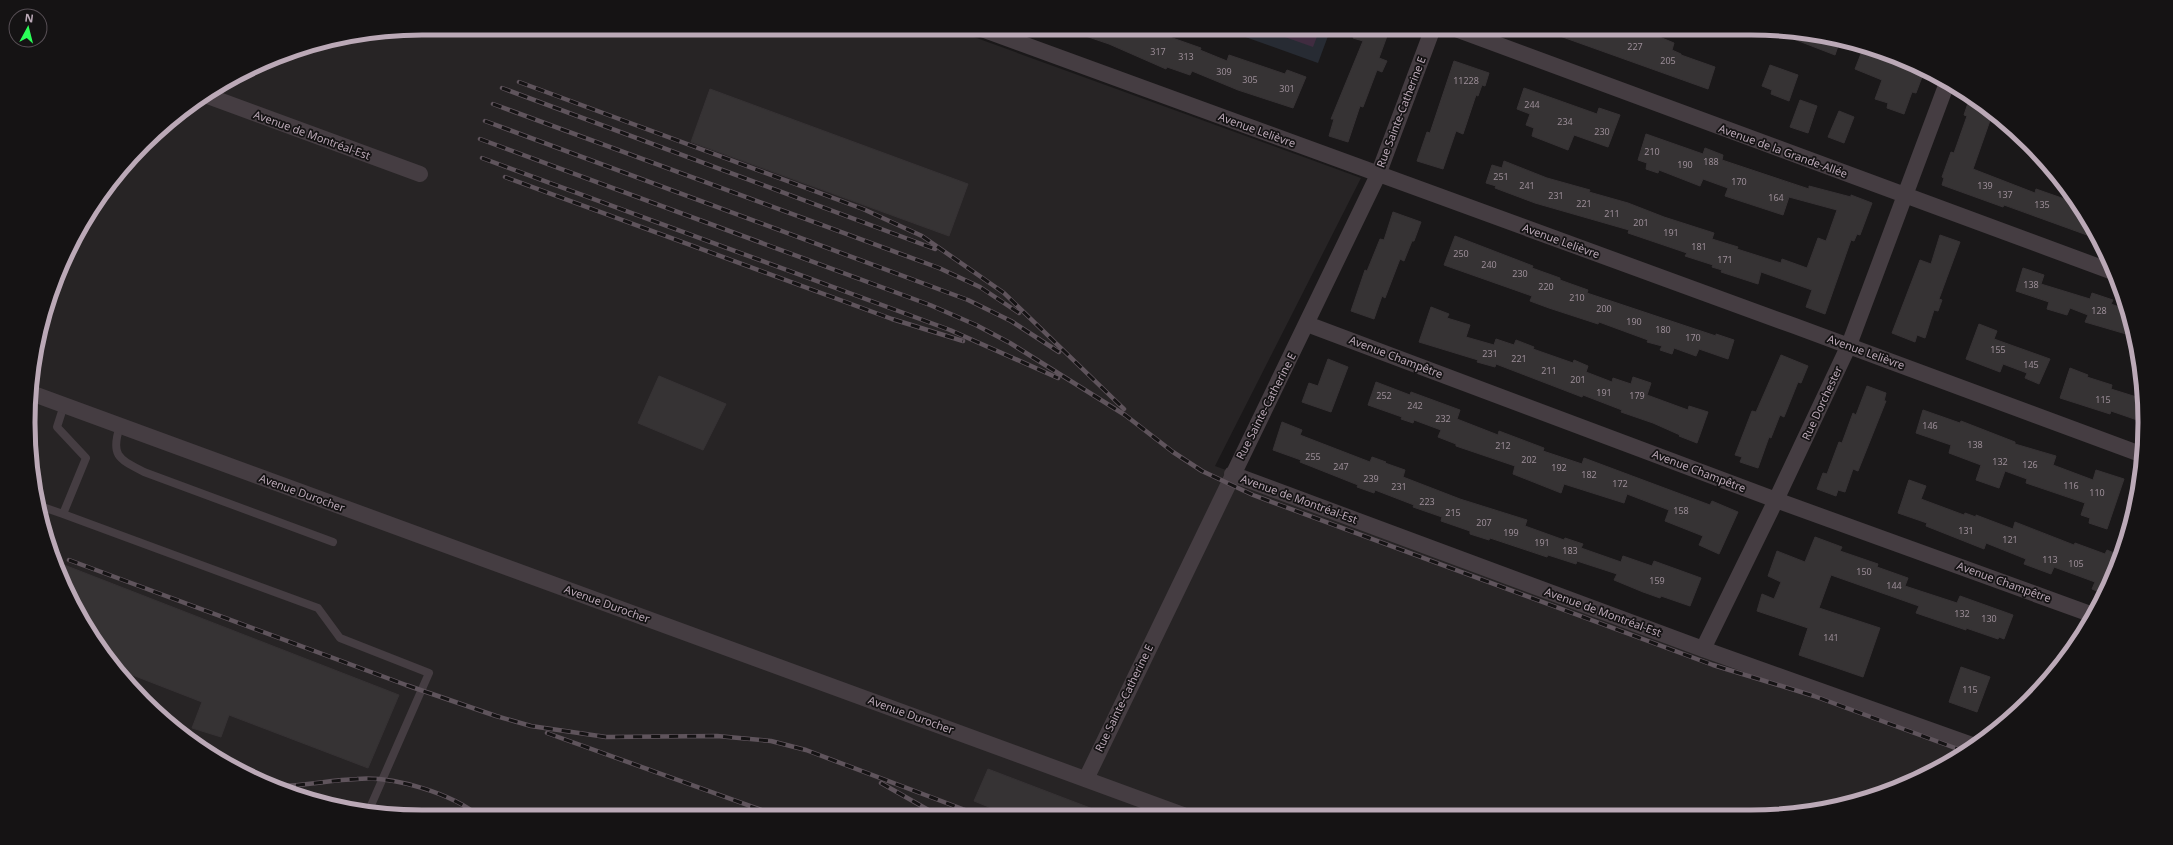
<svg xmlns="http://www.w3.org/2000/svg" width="2173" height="845" viewBox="0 0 2173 845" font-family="'Noto Sans',sans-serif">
	<rect width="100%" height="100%" fill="#1a1819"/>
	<path fill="#272425" d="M 423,28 L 949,28 L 1361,178 L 1215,466 L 1980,743 L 1969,751 L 1902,787 L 1802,814 L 423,817 L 320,803 L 248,776 L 183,736 L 143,701 L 94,641 L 58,573 L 36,500 L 29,448 L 31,371 L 49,295 L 81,225 L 126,163 L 163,126 L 225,81 L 295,49 L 346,36 Z"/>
	<path fill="#272b33" d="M 1220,28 L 1331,28 L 1318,63 Z"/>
	<path fill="#402c40" d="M 1259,28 L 1319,28 L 1319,32 L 1313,30 L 1312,32 L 1318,34 L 1313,47 Z"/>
	<path fill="#363334" stroke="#363234" d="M 1068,28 L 1144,28 L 1201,48 L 1200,50 L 1227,61 L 1229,55 L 1285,74 L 1287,70 L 1306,77 L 1293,108 L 1238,90 L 1192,71 L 1190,75 L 1167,67 L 1166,69 L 1109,44 L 1068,30 Z
		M 1357,28 L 1390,28 L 1379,58 L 1387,61 L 1382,72 L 1377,70 L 1363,107 L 1360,106 L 1348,142 L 1329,136 L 1334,119 L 1331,119 L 1363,41 L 1353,38 Z
		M 1544,28 L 1652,28 L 1650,33 L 1674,43 L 1672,50 L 1681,54 L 1681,55 L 1715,67 L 1708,89 L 1543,30 Z
		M 1792,33 L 1830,39 L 1840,40 L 1835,55 L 1791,38 Z
		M 1864,46 L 1925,69 L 1916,93 L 1912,92 L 1904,114 L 1887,108 L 1888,103 L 1875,99 L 1882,80 L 1855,69 Z
		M 1454,61 L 1489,73 L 1485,86 L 1482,85 L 1478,96 L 1476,95 L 1463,134 L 1456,131 L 1443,169 L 1417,161 L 1427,132 L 1430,133 Z
		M 1770,65 L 1798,75 L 1789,101 L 1771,94 L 1772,90 L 1762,86 Z
		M 1524,88 L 1597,114 L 1599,108 L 1620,115 L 1608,147 L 1574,135 L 1568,150 L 1532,136 L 1534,128 L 1526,125 L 1530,114 L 1517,109 Z
		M 710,89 L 968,184 L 949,236 L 691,142 Z
		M 1970,97 L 1993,112 L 1973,169 L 2035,193 L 2036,189 L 2076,203 L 2092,225 L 2098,239 L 2004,205 L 2003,207 L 1942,185 L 1944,178 L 1942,177 L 1951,152 L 1954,153 L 1967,116 L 1964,115 Z
		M 1800,100 L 1817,106 L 1808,133 L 1790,127 Z
		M 1839,111 L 1854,117 L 1844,143 L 1828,137 Z
		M 1646,134 L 1703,154 L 1705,148 L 1723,155 L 1722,160 L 1809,189 L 1809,186 L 1851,197 L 1851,195 L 1872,203 L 1860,235 L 1857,234 L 1854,241 L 1851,240 L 1825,314 L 1806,307 L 1812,290 L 1761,272 L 1758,284 L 1721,272 L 1722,270 L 1712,267 L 1713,265 L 1685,256 L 1687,253 L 1628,233 L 1629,230 L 1535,203 L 1495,188 L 1496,186 L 1486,183 L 1492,165 L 1502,168 L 1504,161 L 1547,178 L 1590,190 L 1589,192 L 1628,203 L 1664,217 L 1714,233 L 1712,239 L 1738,247 L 1737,249 L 1781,263 L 1782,259 L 1807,268 L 1818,238 L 1826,241 L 1837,210 L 1789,197 L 1783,215 L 1725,196 L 1728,188 L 1703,179 L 1700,186 L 1659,170 L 1658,173 L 1646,169 L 1647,163 L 1638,160 Z
		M 1393,212 L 1421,222 L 1414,241 L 1412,241 L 1404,261 L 1400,259 L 1385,298 L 1382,296 L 1374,319 L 1351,311 L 1365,270 L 1367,271 L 1380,239 L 1384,240 Z
		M 1940,235 L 1960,242 L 1939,299 L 1942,300 L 1938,311 L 1934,310 L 1925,338 L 1917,335 L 1915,342 L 1892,333 L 1920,260 L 1931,264 Z
		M 1455,236 L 1533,266 L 1532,268 L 1560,278 L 1560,280 L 1588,290 L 1587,293 L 1716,336 L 1716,334 L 1734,340 L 1728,359 L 1699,349 L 1696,356 L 1674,348 L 1672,354 L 1660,350 L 1662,346 L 1647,342 L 1648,340 L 1599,322 L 1598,324 L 1549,308 L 1530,301 L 1532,296 L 1444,265 Z
		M 2023,268 L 2044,275 L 2041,284 L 2090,299 L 2092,293 L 2113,300 L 2111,304 L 2127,310 L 2133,336 L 2085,322 L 2088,315 L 2070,308 L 2067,315 L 2047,309 L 2049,302 L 2016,291 Z
		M 1431,307 L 1449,314 L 1447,318 L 1470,325 L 1466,337 L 1494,345 L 1496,339 L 1514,345 L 1516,340 L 1534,347 L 1533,349 L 1573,363 L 1574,360 L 1588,366 L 1586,372 L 1612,382 L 1613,378 L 1631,384 L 1633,377 L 1651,383 L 1647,395 L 1688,410 L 1689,406 L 1708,412 L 1697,443 L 1679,436 L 1680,435 L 1653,423 L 1621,412 L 1622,410 L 1583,395 L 1582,397 L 1496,364 L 1495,367 L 1477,362 L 1478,360 L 1419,342 Z
		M 1979,324 L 1997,331 L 1994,339 L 2050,359 L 2039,384 L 2025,378 L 2027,373 L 2003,364 L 2000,372 L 1966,359 Z
		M 1781,355 L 1808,366 L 1801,383 L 1798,382 L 1784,417 L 1780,415 L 1771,438 L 1769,437 L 1758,468 L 1740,462 L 1742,457 L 1735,455 L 1752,411 L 1756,412 Z
		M 1328,359 L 1348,367 L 1331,412 L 1302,402 L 1309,383 L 1318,386 Z
		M 2070,368 L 2088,375 L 2087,377 L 2112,385 L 2111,389 L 2143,399 L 2143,422 L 2111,411 L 2110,414 L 2060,398 Z
		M 659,376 L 726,404 L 703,450 L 638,423 Z
		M 1376,382 L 1410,395 L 1411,392 L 1460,410 L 1457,419 L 1498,435 L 1499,431 L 1544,448 L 1543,451 L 1582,464 L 1584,458 L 1710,505 L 1712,501 L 1738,512 L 1719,554 L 1699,545 L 1703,536 L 1665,521 L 1669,510 L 1627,494 L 1624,503 L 1564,484 L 1561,493 L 1513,474 L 1515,466 L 1456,446 L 1456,444 L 1438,437 L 1441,430 L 1414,420 L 1413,423 L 1401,419 L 1402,417 L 1368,405 Z
		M 1867,386 L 1886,393 L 1884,401 L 1886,401 L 1858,471 L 1853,469 L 1845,492 L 1838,490 L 1836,496 L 1817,489 L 1823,473 L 1827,474 L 1839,442 L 1842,443 L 1853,413 L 1856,415 Z
		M 1923,410 L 1960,423 L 1961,421 L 2015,442 L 2015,444 L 2056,456 L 2053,465 L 2093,480 L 2096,470 L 2124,479 L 2107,529 L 2089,523 L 2090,518 L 2081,515 L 2085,503 L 2026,483 L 2027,479 L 2005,471 L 1999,488 L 1976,480 L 1981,465 L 1949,453 L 1951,445 L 1916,433 Z
		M 1282,422 L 1302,430 L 1300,435 L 1370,462 L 1372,457 L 1386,462 L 1385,463 L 1405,470 L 1403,477 L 1460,499 L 1527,520 L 1525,526 L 1564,540 L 1565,538 L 1583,544 L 1581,548 L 1621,562 L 1623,556 L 1652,566 L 1654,561 L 1701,578 L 1690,606 L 1661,596 L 1660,598 L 1643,592 L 1614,580 L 1617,574 L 1577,561 L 1576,564 L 1548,555 L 1547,557 L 1490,538 L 1489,540 L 1470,534 L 1470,531 L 1441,521 L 1442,517 L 1413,507 L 1414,505 L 1375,490 L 1374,493 L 1357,487 L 1358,485 L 1300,462 L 1301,460 L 1273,450 Z
		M 1909,480 L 1926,486 L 1921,499 L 1964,515 L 1965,513 L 1976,517 L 1976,515 L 2013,529 L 2015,522 L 2074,545 L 2075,543 L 2105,554 L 2107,550 L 2121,556 L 2115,574 L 2104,594 L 2092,589 L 2095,582 L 2054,567 L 2051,574 L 2024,564 L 2026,559 L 1986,543 L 1984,549 L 1926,526 L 1927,523 L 1898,513 Z
		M 1815,537 L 1842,547 L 1840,551 L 1878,564 L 1877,567 L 1908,578 L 1905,586 L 1957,603 L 1960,596 L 2013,615 L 2004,639 L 1999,637 L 1998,639 L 1966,628 L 1966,630 L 1916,613 L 1919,606 L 1831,575 L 1819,608 L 1880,628 L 1863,677 L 1799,655 L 1808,628 L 1757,611 L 1762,594 L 1774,599 L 1781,582 L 1768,576 L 1777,551 L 1805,562 Z
		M 54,561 L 399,695 L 368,768 L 229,715 L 221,737 L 192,728 L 202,702 L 117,669 L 94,641 L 58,573 Z
		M 1961,667 L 1990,677 L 1977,712 L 1949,702 Z
		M 988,769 L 1106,814 L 1106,815 L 1011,816 L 974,801 Z"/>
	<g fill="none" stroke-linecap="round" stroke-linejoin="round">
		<path stroke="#453d42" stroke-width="8" d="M 64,405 L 57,427 L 86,458 L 63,514 L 318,608 L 340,638 L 429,673 L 369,810
			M 120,426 C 110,456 119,459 144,472 L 333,542
			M 37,505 L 63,514"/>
		<path stroke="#453d42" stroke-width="16" d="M 979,28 C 1367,171 1756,310 2143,455
			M 1453,28 L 2113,272
			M 205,95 L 420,174
			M 1307,324 L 1776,500 L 2093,615
			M 31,393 L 1183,815
			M 1232,474 L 1703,649 L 1975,746
			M 1703,649 L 1776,500 L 1849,345 L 1947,83
			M 1086,779 L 1378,175 L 1433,28"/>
		<g stroke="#5f545c" stroke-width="4.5">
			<path id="rail" d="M 519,82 L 863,209 L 922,236 L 1004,293 L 1124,409
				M 502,88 L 935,249
				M 493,104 L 939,268 L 980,287 L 1019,313
				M 485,121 L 968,300 L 1011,321 L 1059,352
				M 480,139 L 930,305 L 976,325 L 1010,343 L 1125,415 L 1173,452 L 1202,471 L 1253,495 L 1713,665 L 1814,696 L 1966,752
				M 482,158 L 950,330 L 1058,378
				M 505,177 L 892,319 L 963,341
				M 69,560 L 406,685 L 496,716 L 531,726 L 606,737 L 717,736 L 771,741 L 806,750 L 981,816
				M 547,733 L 778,816
				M 881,783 L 939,816
				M 278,786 C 305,786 330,780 357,779 C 393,776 452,793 480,817"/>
		</g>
		<use href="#rail" stroke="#151314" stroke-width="3" stroke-dasharray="9" stroke-linecap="butt"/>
	</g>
	<g text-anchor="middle" stroke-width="3.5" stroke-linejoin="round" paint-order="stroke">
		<g font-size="9" fill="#9a8c96">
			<text x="1635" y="50">227</text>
			<text x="1158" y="55">317</text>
			<text x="1186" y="60">313</text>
			<text x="1668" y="64">205</text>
			<text x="1224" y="75">309</text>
			<text x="1250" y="83">305</text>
			<text x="1466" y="84">11228</text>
			<text x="1287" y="92">301</text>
			<text x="1532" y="108">244</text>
			<text x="1565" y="125">234</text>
			<text x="1602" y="135">230</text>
			<text x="1652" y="155">210</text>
			<text x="1711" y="165">188</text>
			<text x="1685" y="168">190</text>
			<text x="1501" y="180">251</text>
			<text x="1739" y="185">170</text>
			<text x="1527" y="189">241</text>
			<text x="1985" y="189">139</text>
			<text x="2005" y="198">137</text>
			<text x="1556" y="199">231</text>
			<text x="1776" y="201">164</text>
			<text x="1584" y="207">221</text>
			<text x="2042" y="208">135</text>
			<text x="1612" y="217">211</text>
			<text x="1641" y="226">201</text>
			<text x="1671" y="236">191</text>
			<text x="1699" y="250">181</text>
			<text x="1461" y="257">250</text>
			<text x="1725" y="263">171</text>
			<text x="1489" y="268">240</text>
			<text x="1520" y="277">230</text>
			<text x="2031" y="288">138</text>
			<text x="1546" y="290">220</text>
			<text x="1577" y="301">210</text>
			<text x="1604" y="312">200</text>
			<text x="2099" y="314">128</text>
			<text x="1634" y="325">190</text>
			<text x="1663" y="333">180</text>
			<text x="1693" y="341">170</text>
			<text x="1998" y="353">155</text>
			<text x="1490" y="357">231</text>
			<text x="1519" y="362">221</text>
			<text x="2031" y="368">145</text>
			<text x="1549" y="374">211</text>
			<text x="1578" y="383">201</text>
			<text x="1604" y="396">191</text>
			<text x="1384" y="399">252</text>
			<text x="1637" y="399">179</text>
			<text x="2103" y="403">115</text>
			<text x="1415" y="409">242</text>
			<text x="1443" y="422">232</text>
			<text x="1930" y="429">146</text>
			<text x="1975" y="448">138</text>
			<text x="1503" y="449">212</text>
			<text x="1313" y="460">255</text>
			<text x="1529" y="463">202</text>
			<text x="2000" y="465">132</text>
			<text x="2030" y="468">126</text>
			<text x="1341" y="470">247</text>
			<text x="1559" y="471">192</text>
			<text x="1589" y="478">182</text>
			<text x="1371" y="482">239</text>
			<text x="1620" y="487">172</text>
			<text x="2071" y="489">116</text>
			<text x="1399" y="490">231</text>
			<text x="2097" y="496">110</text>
			<text x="1427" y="505">223</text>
			<text x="1681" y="514">158</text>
			<text x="1453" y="516">215</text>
			<text x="1484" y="526">207</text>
			<text x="1966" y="534">131</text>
			<text x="1511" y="536">199</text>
			<text x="2010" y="543">121</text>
			<text x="1542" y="546">191</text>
			<text x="1570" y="554">183</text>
			<text x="2050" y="563">113</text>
			<text x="2076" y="567">105</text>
			<text x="1864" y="575">150</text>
			<text x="1657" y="584">159</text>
			<text x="1894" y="589">144</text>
			<text x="1962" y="617">132</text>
			<text x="1989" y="622">130</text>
			<text x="1831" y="641">141</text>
			<text x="1970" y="693">115</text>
		</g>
		<g font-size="11" fill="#bba9b7" stroke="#151314">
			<text transform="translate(1401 112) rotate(-69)" y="4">Rue Sainte-Catherine E</text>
			<text transform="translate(1257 130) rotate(20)" y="4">Avenue Lelièvre</text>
			<text transform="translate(312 135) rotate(20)" y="4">Avenue de Montréal-Est</text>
			<text transform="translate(1783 151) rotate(20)" y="4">Avenue de la Grande-Allée</text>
			<text transform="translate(1561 241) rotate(20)" y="4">Avenue Lelièvre</text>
			<text transform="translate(1866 352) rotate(20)" y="4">Avenue Lelièvre</text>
			<text transform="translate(1396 357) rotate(21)" y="4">Avenue Champêtre</text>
			<text transform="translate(1822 403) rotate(-65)" y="4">Rue Dorchester</text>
			<text transform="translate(1266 406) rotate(-63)" y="4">Rue Sainte-Catherine E</text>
			<text transform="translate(1699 471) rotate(21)" y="4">Avenue Champêtre</text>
			<text transform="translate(302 493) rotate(20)" y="4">Avenue Durocher</text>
			<text transform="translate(1299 499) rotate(20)" y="4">Avenue de Montréal-Est</text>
			<text transform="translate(2004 582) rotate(20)" y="4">Avenue Champêtre</text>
			<text transform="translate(607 604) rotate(20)" y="4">Avenue Durocher</text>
			<text transform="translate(1603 612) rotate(20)" y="4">Avenue de Montréal-Est</text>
			<text transform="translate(1124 698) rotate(-64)" y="4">Rue Sainte-Catherine E</text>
			<text transform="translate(911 715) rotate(20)" y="4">Avenue Durocher</text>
		</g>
	</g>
	<path d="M0 0H2173V845H0ZM422 35H1751A387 387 0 0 1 2138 422V423A387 387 0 0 1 1751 810H422A387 387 0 0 1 35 423V422A387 387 0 0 1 422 35Z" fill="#151314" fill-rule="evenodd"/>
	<path fill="none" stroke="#bba9b7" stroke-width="5" d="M422 35H1751A387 387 0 0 1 2138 422V423A387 387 0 0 1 1751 810H422A387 387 0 0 1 35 423V422A387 387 0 0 1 422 35Z"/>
	<g transform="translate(28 28) rotate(7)"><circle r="19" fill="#151314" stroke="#574f55"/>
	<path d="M0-3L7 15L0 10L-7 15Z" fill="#2bff58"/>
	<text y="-6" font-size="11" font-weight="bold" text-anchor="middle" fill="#bba9b7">N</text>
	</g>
</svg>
